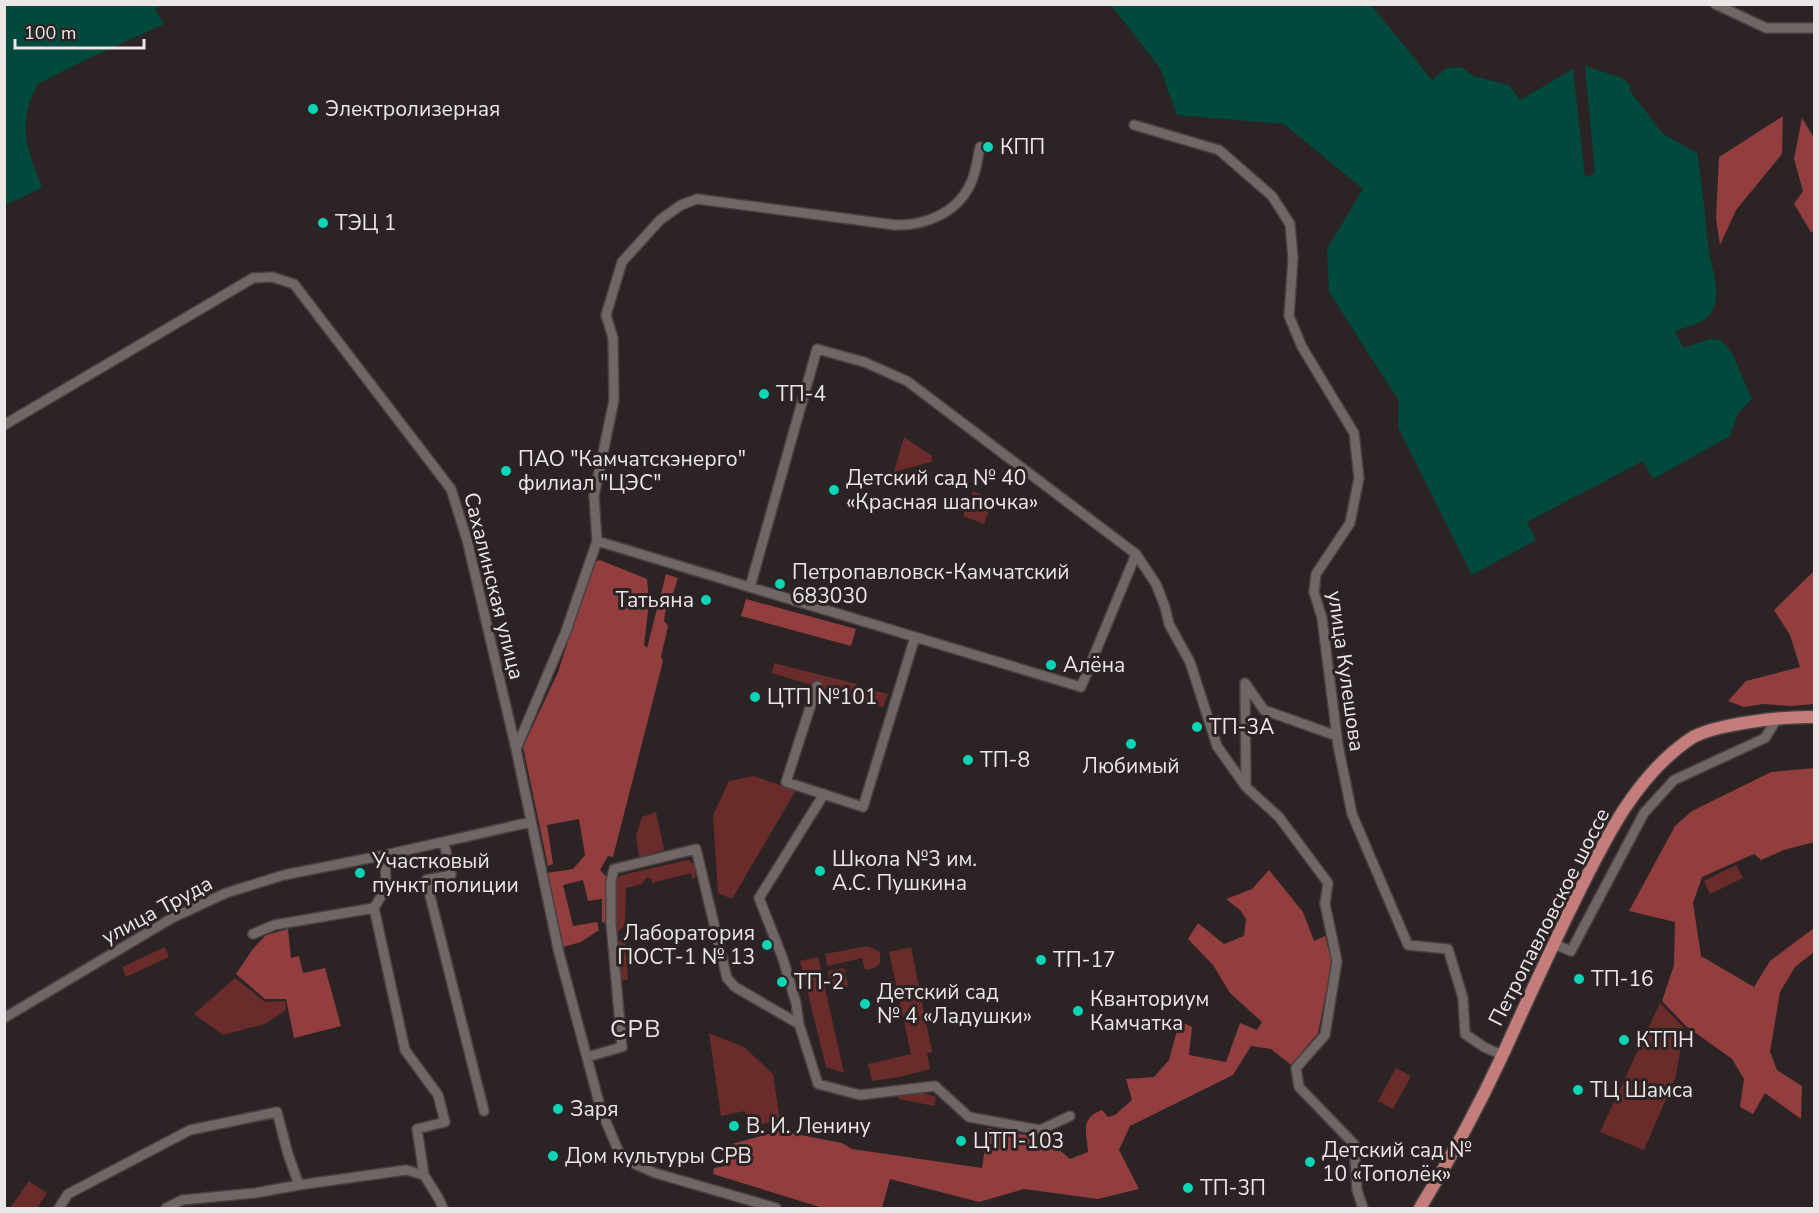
<svg xmlns="http://www.w3.org/2000/svg" width="1819" height="1213" viewBox="0 0 1819 1213" font-family="'Nunito Sans',sans-serif">
	<rect width="100%" height="100%" fill="#2c2424"/>
	<path fill="#6a2b2b" d="M 904,437 L 932,456 L 931,462 L 894,472 Z
		M 973,491 L 994,500 L 984,524 L 963,516 Z
		M 774,663 L 857,684 L 857,686 L 888,694 L 883,707 L 772,673 Z
		M 753,776 L 796,790 L 732,899 L 718,893 L 713,815 L 729,781 Z
		M 656,812 L 664,850 L 639,857 L 636,836 L 642,817 Z
		M 687,860 C 696,863 699,873 693,880 L 691,873 L 652,883 L 651,878 L 646,878 L 642,884 L 626,888 L 625,925 L 616,934 L 615,885 L 617,878 L 622,875 Z
		M 1736,865 L 1743,878 L 1710,894 L 1704,881 Z
		M 625,936 L 628,979 L 619,982 L 617,943 Z
		M 868,946 L 880,952 L 880,963 L 875,968 L 865,970 L 862,958 L 827,966 L 825,954 Z
		M 165,947 L 169,957 L 126,977 L 122,967 Z
		M 911,947 L 932,1052 L 927,1053 L 930,1069 L 899,1077 L 872,1081 L 868,1064 L 911,1054 L 889,952 Z
		M 818,957 L 844,1073 L 826,1067 L 800,961 Z
		M 844,968 L 848,986 L 832,990 L 828,971 Z
		M 235,978 L 265,1002 L 285,1001 L 286,1010 L 265,1024 L 223,1035 L 194,1014 Z
		M 1660,1003 L 1684,1028 L 1676,1076 L 1644,1150 L 1600,1132 Z
		M 709,1033 L 744,1047 L 773,1074 L 780,1120 L 749,1127 L 745,1111 L 721,1116 Z
		M 1396,1068 L 1411,1076 L 1393,1109 L 1378,1101 Z
		M 921,1092 L 936,1097 L 934,1106 L 899,1099 L 898,1096 L 899,1094 Z
		M 29,1181 L 47,1193 L 37,1208 L 10,1208 Z"/>
	<path fill="#923d3e" d="M 1783,116 L 1782,154 L 1736,210 L 1720,245 L 1716,219 L 1719,157 Z
		M 1802,118 L 1814,138 L 1814,232 L 1811,232 L 1794,204 L 1803,191 L 1794,159 Z
		M 600,560 L 647,579 L 649,602 L 644,645 L 647,648 L 666,574 L 678,578 L 671,600 L 666,598 L 663,603 L 666,607 L 664,621 L 668,626 L 661,657 L 663,661 L 613,857 L 608,856 L 600,870 L 607,877 L 609,921 L 606,923 L 602,922 L 602,899 L 588,901 L 583,880 L 563,885 L 573,926 L 597,922 L 599,930 L 581,942 L 563,947 L 546,873 L 573,869 L 585,855 L 579,819 L 547,825 L 553,864 L 548,866 L 523,747 L 558,672 L 594,562 Z
		M 1814,571 L 1814,704 L 1791,706 L 1763,704 L 1744,707 L 1728,701 L 1746,681 L 1800,667 L 1790,635 L 1774,610 Z
		M 746,599 L 856,629 L 851,646 L 741,616 Z
		M 1814,768 L 1814,842 L 1784,850 L 1761,860 L 1754,854 L 1702,877 L 1693,903 L 1701,956 L 1754,987 L 1770,961 L 1814,928 L 1814,952 L 1795,967 L 1780,992 L 1770,1052 L 1777,1070 L 1802,1086 L 1801,1119 L 1765,1093 L 1753,1114 L 1740,1107 L 1744,1079 L 1732,1059 L 1686,1026 L 1662,1001 L 1674,965 L 1675,922 L 1629,911 L 1675,826 L 1692,811 L 1771,772 Z
		M 1269,870 L 1303,912 L 1314,941 L 1325,936 L 1332,962 L 1318,1033 L 1291,1065 L 1271,1049 L 1251,1046 L 1233,1075 L 1130,1126 L 1119,1150 L 1139,1189 L 1098,1199 L 1024,1189 L 979,1202 L 890,1179 L 882,1208 L 823,1208 L 713,1174 L 714,1168 L 730,1165 L 732,1144 L 780,1131 L 842,1143 L 852,1149 L 982,1168 L 988,1128 L 1047,1139 L 1070,1159 L 1088,1152 C 1087,1132 1079,1119 1102,1110 L 1108,1117 L 1115,1115 L 1132,1100 L 1126,1079 L 1154,1077 L 1169,1060 L 1179,1023 L 1186,1024 L 1192,1027 L 1189,1055 L 1226,1062 L 1240,1023 L 1257,1030 L 1262,1022 L 1230,993 L 1213,965 L 1188,939 L 1198,923 L 1224,944 L 1244,936 L 1246,919 L 1240,910 L 1226,899 L 1252,889 Z
		M 288,929 L 291,958 L 299,956 L 303,973 L 325,968 L 341,1026 L 294,1038 L 286,999 L 265,999 L 236,974 L 252,950 L 266,935 Z"/>
	<path fill="#004a3d" d="M 4,5 L 162,5 L 155,9 L 164,24 L 83,61 L 38,84 C 16,126 27,147 42,188 L 5,205 Z
		M 1111,5 L 1371,5 L 1432,80 L 1447,68 L 1461,67 L 1473,76 L 1509,85 L 1520,100 L 1573,69 L 1585,177 L 1595,174 L 1585,66 L 1622,78 L 1630,85 L 1630,91 L 1663,134 L 1697,153 C 1702,184 1705,214 1708,245 C 1710,264 1722,291 1713,309 C 1706,325 1689,325 1675,331 L 1683,348 L 1711,339 L 1721,340 L 1732,353 L 1752,399 L 1738,413 L 1730,436 L 1653,479 L 1643,461 L 1527,522 L 1536,540 L 1472,575 L 1398,427 L 1399,401 L 1329,292 L 1327,249 L 1363,189 L 1284,124 L 1177,115 L 1160,68 Z"/>
	<g fill="none" stroke-linecap="round" stroke-linejoin="round">
		<g stroke="#484141" stroke-width="12">
			<path id="minor" d="M 1715,4 L 1766,28 L 1814,28
				M 1134,125 L 1219,150 L 1272,196 L 1290,224 L 1293,258 L 1289,316 L 1302,347 L 1354,433 L 1359,478 L 1350,523 L 1316,574 L 1314,592 L 1322,618 L 1338,745 L 1352,814 L 1408,945 L 1448,949 L 1463,998 L 1465,1034 L 1484,1047 L 1502,1055
				M 4,425 L 253,278 L 272,277 L 294,284 L 451,489 L 467,540 L 516,749 L 559,953 L 601,1110 L 618,1150 L 628,1161 L 655,1173 L 776,1208
				M 597,541 L 1081,687 L 1136,554
				M 750,587 L 817,349 L 864,362 L 907,381 L 1136,554 L 1156,584 L 1165,607 L 1169,624 L 1190,662 L 1217,746 L 1246,787 L 1279,817 L 1328,883 L 1325,904 L 1337,961 L 1325,1035 L 1296,1068 L 1299,1087 L 1354,1144 L 1357,1190 L 1363,1208
				M 817,686 L 786,782 L 863,807 L 915,637
				M 516,749 L 566,631 L 597,541 L 594,496 L 614,400 L 613,338 L 606,315 L 622,262 L 660,220 L 681,205 L 697,199 L 895,225 C 923,226 955,214 969,187 C 976,175 977,160 980,147
				M 1246,786 L 1245,683 L 1264,710 L 1337,736
				M 824,794 L 759,898 L 783,959 L 796,1003 L 799,1024 L 818,1084 L 860,1095 L 935,1086 L 969,1117 L 1040,1130 L 1070,1116
				M 444,842 L 451,875 L 426,880 L 484,1111
				M 374,908 L 405,1050 L 438,1095 L 445,1122 L 417,1129 L 424,1175
				M 253,934 L 274,925 L 374,908 L 386,888 L 385,855
				M 1554,944 L 1571,951 L 1644,813 L 1674,780 L 1765,738 L 1777,719
				M 4,1018 L 172,918 L 226,893 L 284,875 L 385,855 L 531,822
				M 587,1057 L 622,1047 L 611,923 L 611,881 L 614,869 L 696,849 L 727,978 L 735,987 L 799,1024
				M 59,1208 L 68,1194 L 190,1130 L 277,1112 L 288,1154 L 299,1185 L 406,1170 L 424,1175 L 439,1199 L 443,1208
				M 166,1208 L 182,1200 L 255,1193 L 299,1185"/>
		</g>
		<g stroke="#484141" stroke-width="15">
			<path id="major" d="M 1420,1208 C 1451,1158 1479,1106 1504,1052 C 1525,1005 1547,958 1569,912 C 1600,850 1631,779 1690,739 C 1712,724 1787,716 1814,717"/>
		</g>
		<use href="#minor" stroke="#706665" stroke-width="9"/>
		<use href="#major" stroke="#c47d7b" stroke-width="12"/>
	</g>
	<g fill="#0bd5b5" stroke="#2c2424" stroke-width="2">
		<circle cx="313" cy="109" r="6"/>
		<circle cx="988" cy="147" r="6"/>
		<circle cx="323" cy="223" r="6"/>
		<circle cx="764" cy="394" r="6"/>
		<circle cx="506" cy="471" r="6"/>
		<circle cx="834" cy="490" r="6"/>
		<circle cx="780" cy="584" r="6"/>
		<circle cx="706" cy="600" r="6"/>
		<circle cx="1051" cy="665" r="6"/>
		<circle cx="755" cy="697" r="6"/>
		<circle cx="1197" cy="727" r="6"/>
		<circle cx="1131" cy="744" r="6"/>
		<circle cx="968" cy="760" r="6"/>
		<circle cx="820" cy="871" r="6"/>
		<circle cx="360" cy="873" r="6"/>
		<circle cx="767" cy="945" r="6"/>
		<circle cx="1041" cy="960" r="6"/>
		<circle cx="1579" cy="979" r="6"/>
		<circle cx="782" cy="982" r="6"/>
		<circle cx="865" cy="1004" r="6"/>
		<circle cx="1078" cy="1011" r="6"/>
		<circle cx="1624" cy="1040" r="6"/>
		<circle cx="1578" cy="1090" r="6"/>
		<circle cx="558" cy="1109" r="6"/>
		<circle cx="734" cy="1126" r="6"/>
		<circle cx="961" cy="1141" r="6"/>
		<circle cx="553" cy="1156" r="6"/>
		<circle cx="1310" cy="1162" r="6"/>
		<circle cx="1188" cy="1188" r="6"/>
	</g>
	<g text-anchor="middle" stroke-width="6" stroke-linejoin="round" paint-order="stroke">
		<g font-size="21" fill="#ece6e6" stroke="#2c2424" text-anchor="start">
			<text x="325" y="116">Электролизерная</text>
			<text x="1000" y="154">КПП</text>
			<text x="335" y="230">ТЭЦ 1</text>
			<text x="776" y="401">ТП-4</text>
			<text x="518" y="466">ПАО "Камчатскэнерго"<tspan x="518" dy="24">филиал "ЦЭС"</tspan></text>
			<text x="846" y="485">Детский сад № 40<tspan x="846" dy="24">«Красная шапочка»</tspan></text>
			<text x="792" y="579">Петропавловск-Камчатский<tspan x="792" dy="24">683030</tspan></text>
			<text x="694" y="607" text-anchor="end">Татьяна</text>
			<text x="1063" y="672">Алёна</text>
			<text x="767" y="704">ЦТП №101</text>
			<text x="1209" y="734">ТП-3А</text>
			<text x="980" y="767">ТП-8</text>
			<text x="1131" y="773" text-anchor="middle">Любимый</text>
			<text x="832" y="866">Школа №3 им.<tspan x="832" dy="24">А.С. Пушкина</tspan></text>
			<text x="372" y="868">Участковый<tspan x="372" dy="24">пункт полиции</tspan></text>
			<text x="755" y="940" text-anchor="end">Лаборатория<tspan x="755" dy="24">ПОСТ-1 № 13</tspan></text>
			<text x="1053" y="967">ТП-17</text>
			<text x="1591" y="986">ТП-16</text>
			<text x="794" y="989">ТП-2</text>
			<text x="877" y="999">Детский сад<tspan x="877" dy="24">№ 4 «Ладушки»</tspan></text>
			<text x="1090" y="1006">Кванториум<tspan x="1090" dy="24">Камчатка</tspan></text>
			<text x="1636" y="1047">КТПН</text>
			<text x="1590" y="1097">ТЦ Шамса</text>
			<text x="570" y="1116">Заря</text>
			<text x="746" y="1133">В. И. Ленину</text>
			<text x="973" y="1148">ЦТП-103</text>
			<text x="1322" y="1157">Детский сад №<tspan x="1322" dy="24">10 «Тополёк»</tspan></text>
			<text x="565" y="1163">Дом культуры СРВ</text>
			<text x="1200" y="1195">ТП-3П</text>
		</g>
		<g font-size="21" fill="#ece6e6" stroke="#2c2424">
			<text transform="translate(494 586) rotate(76)" y="7">Сахалинская улица</text>
			<text transform="translate(1346 671) rotate(82)" y="7">улица Кулешова</text>
			<text transform="translate(157 910) rotate(-28)" y="7">улица Труда</text>
			<text transform="translate(1549 917) rotate(-63)" y="7">Петропавловское шоссе</text>
		</g>
		<g font-size="24" letter-spacing="1.5" fill="#ece6e6" stroke="#2c2424">
			<text x="636" y="1037">СРВ</text>
		</g>
	</g>
	<rect width="1819" height="1213" fill="none" stroke="#ece6e6" stroke-width="12"/>
	<path d="M15 39v9h129v-9" fill="none" stroke="#ece6e6" stroke-width="3"/>
	<text x="24" y="39" font-size="18" fill="#ece6e6" stroke="#2c2424" stroke-width="4.5" paint-order="stroke">100 m</text>
</svg>
